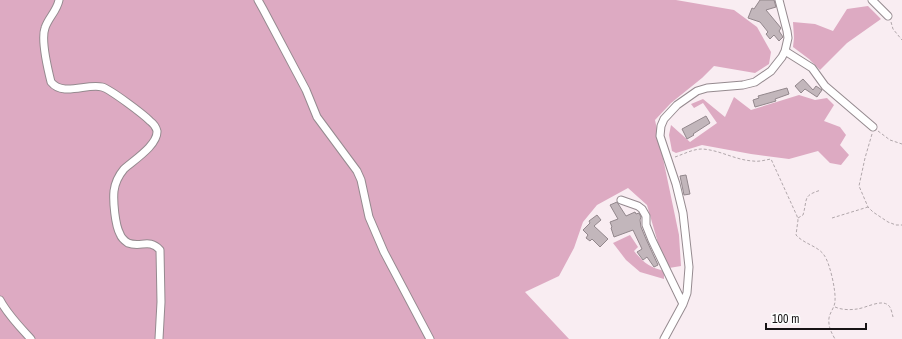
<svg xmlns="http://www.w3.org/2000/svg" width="902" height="339" viewBox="0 0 902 339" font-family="'Archivo Narrow',sans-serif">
	<rect width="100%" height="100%" fill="#f9edf2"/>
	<path fill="#ddaac2" d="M 0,0 L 676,0 L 734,10 L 757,27 L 771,52 L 769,64 L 755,73 L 714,66 L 702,78 L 671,103 L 655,120 L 679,235 L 681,266 L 669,268 L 658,243 L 647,205 L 628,188 L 597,205 L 583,222 L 574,248 L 559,276 L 525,292 L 569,339 L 0,339 Z
		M 868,6 L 881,19 L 847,43 L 820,70 L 809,59 L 793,47 L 794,38 L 793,22 L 815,24 L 833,31 L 847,9 Z
		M 799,95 L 815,100 L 827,98 L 834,105 L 824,121 L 840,127 L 846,135 L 840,145 L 849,155 L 841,165 L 830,163 L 818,151 L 789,159 L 751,154 L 702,145 L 676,153 L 672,151 L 669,135 L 671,125 L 690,142 L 717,123 L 703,103 L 694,108 L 691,104 L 703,99 L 725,117 L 734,97 L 751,110 Z
		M 630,235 L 638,247 L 634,251 C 644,263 649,267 664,271 L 664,279 L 640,272 L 626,260 L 613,243 Z"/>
	<path fill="#c2b6bb" stroke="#92878c" d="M 760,0 L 774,0 L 776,7 L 766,10 L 781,28 L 779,31 L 783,37 L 779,41 L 774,35 L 770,39 L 766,34 L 768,32 L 760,22 L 748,18 L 752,8 L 754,9 Z
		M 803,79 L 813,90 L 816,86 L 822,90 L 817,97 L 805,89 L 801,93 L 795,86 Z
		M 787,88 L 789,94 L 775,99 L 776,101 L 755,107 L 753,100 L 759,98 L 758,96 Z
		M 706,116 L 710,123 L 693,134 L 694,135 L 687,139 L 682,129 Z
		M 686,175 L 690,194 L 684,195 L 680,176 Z
		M 617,202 L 626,216 L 635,212 L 636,214 L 639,213 L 641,217 L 640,220 L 641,227 L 646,239 L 658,265 L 654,267 L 647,257 L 643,260 L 637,252 L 642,249 L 633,230 L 614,237 L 611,228 L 612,227 L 610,222 L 618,219 L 610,205 Z
		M 597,215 L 601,220 L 594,226 L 608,239 L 600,247 L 592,239 L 590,241 L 586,238 L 588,235 L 583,230 L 590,223 L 589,221 Z"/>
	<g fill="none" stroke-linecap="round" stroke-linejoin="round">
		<g stroke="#958a8f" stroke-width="9">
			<path id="street" d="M 59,0 C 57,11 48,18 45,28 C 41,39 48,70 51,82 C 63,97 87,83 102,87 C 110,89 143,114 150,121 C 154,124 156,127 157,131 C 158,145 134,160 124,169 C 119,175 115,183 114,191 C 113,201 115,225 120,234 C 121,237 125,241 128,243 C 141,248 149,238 160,250 L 161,302 L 159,339
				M 258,0 L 263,9 L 306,90 L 317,117 L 357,171 L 361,180 L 369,217 L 384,252 L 430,339
				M 872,0 L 888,16
				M 785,51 L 812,68 L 825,86 L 873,127
				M 621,200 L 638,206 L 642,209 L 646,216 L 646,225 L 652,240 L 683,304
				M 0,300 C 8,315 20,327 31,339
				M 664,339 L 683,304 L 687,293 L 689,267 L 683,213 L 676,184 L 660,136 L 661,126 L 664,119 L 677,105 L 697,91 L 707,88 L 743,85 L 755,82 L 771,71 L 782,57 L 785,51 L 788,38 L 787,31 L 779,0"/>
		</g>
		<path stroke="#b1a7ab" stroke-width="1" stroke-dasharray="3 2" stroke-linecap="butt" d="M 891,22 L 893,29 L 902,40
			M 878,131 L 890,140 L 902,144
			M 872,134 L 865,158 L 859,186 L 868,207 L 873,212 L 888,222 L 896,225 L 902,225
			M 675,157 C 684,154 693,149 702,149 C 720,150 735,160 753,161 C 759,162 765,160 771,159 L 797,216 L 798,220 L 796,235 C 804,244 818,246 824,255 C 830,263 836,291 835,301 C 835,307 830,312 829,318 C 828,326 831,332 835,339
			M 798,218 L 803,215 C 808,198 802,196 821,190
			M 832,218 L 868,207
			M 835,307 C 842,310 850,310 857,309 C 866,308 881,299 888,305 C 891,307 892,313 893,317"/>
		<use href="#street" stroke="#fff" stroke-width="7"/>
	</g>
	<path d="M766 323v6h100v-6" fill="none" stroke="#171315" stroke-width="2"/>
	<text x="772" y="323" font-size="12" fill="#171315" stroke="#fefefe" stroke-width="3" paint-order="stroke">100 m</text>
</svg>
